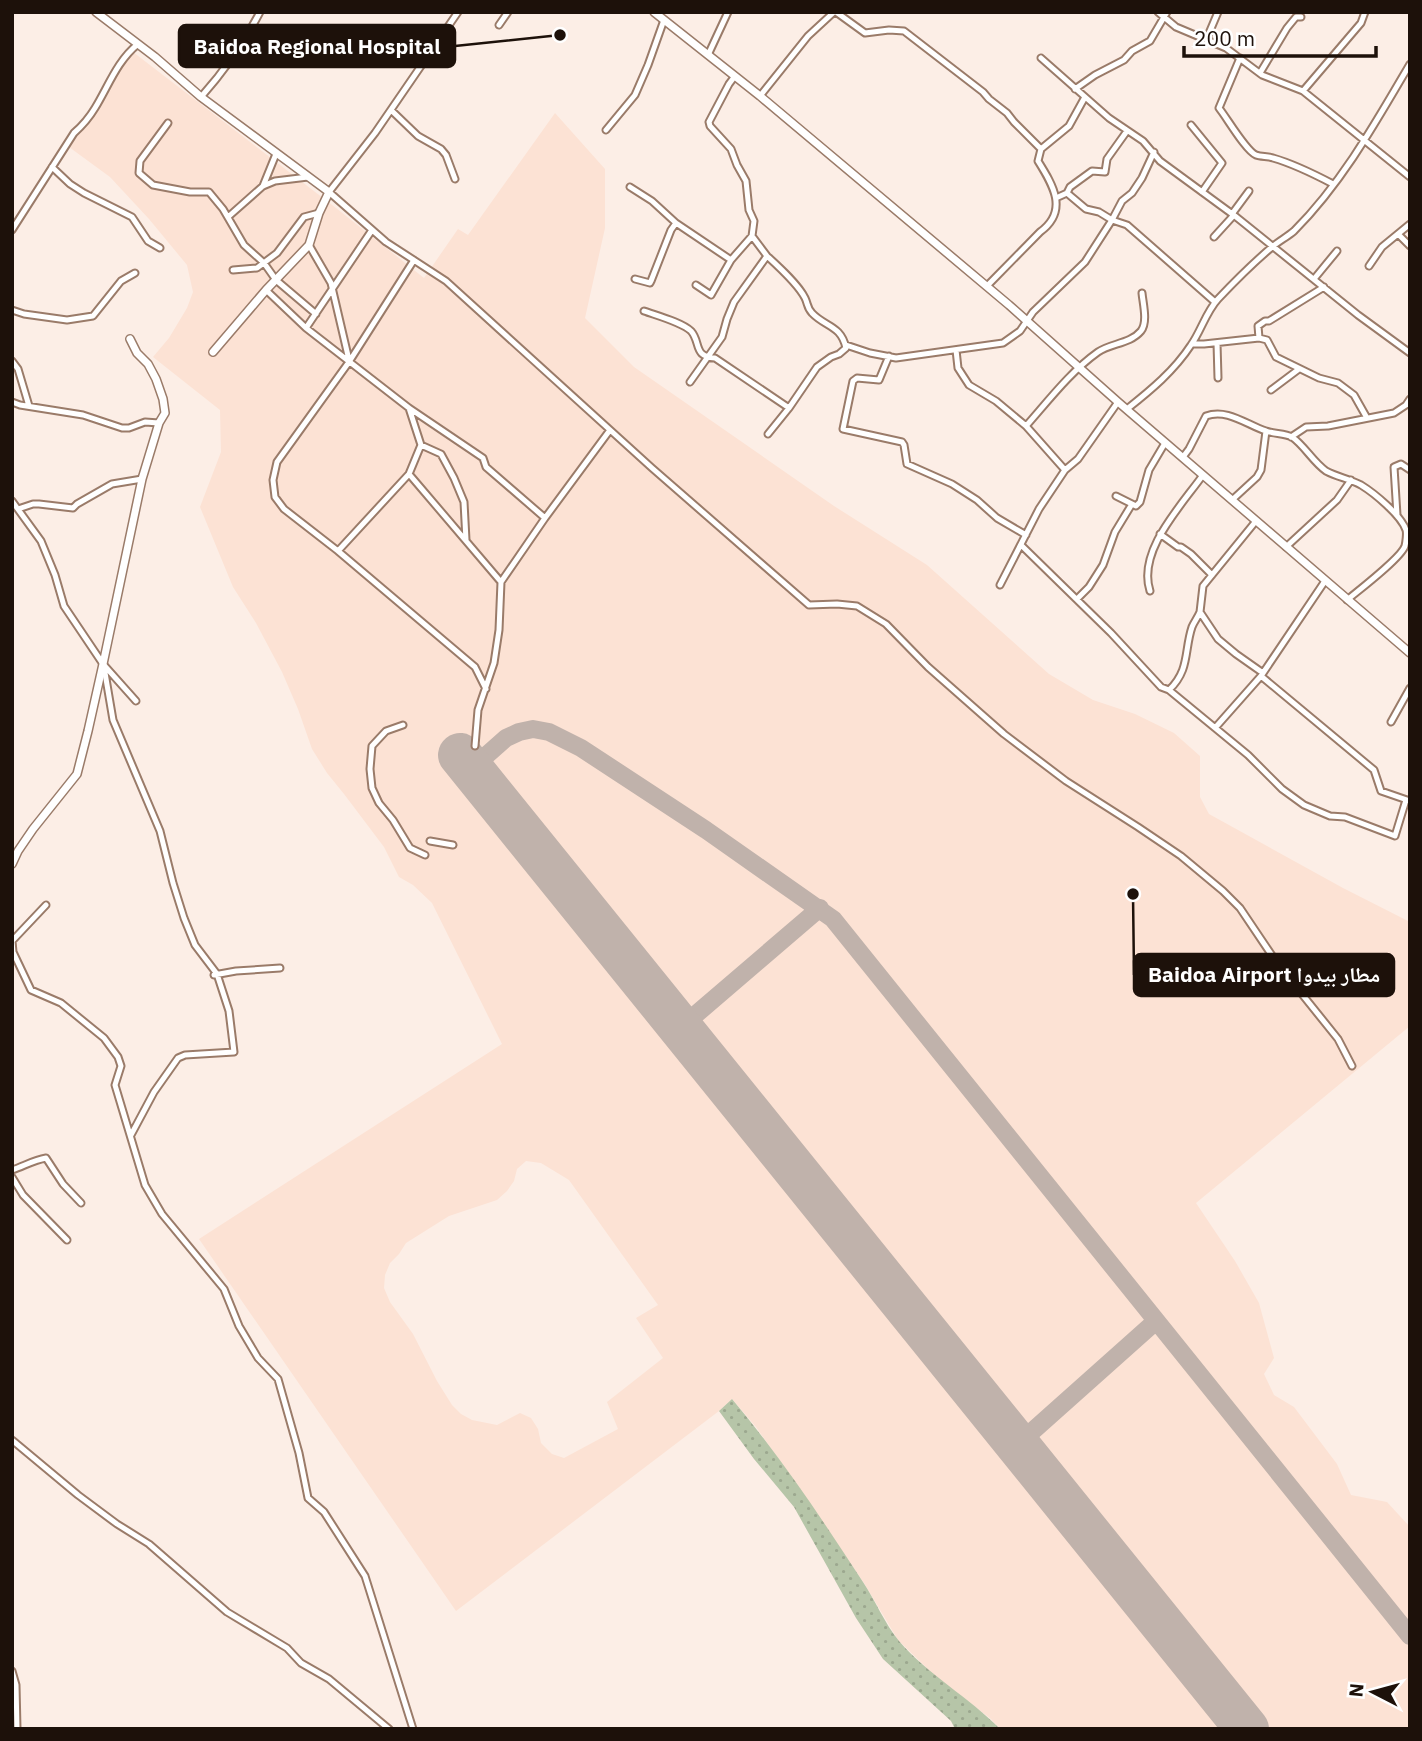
<svg xmlns="http://www.w3.org/2000/svg" width="1422" height="1741" viewBox="0 0 1422 1741" font-family="'IBM Plex Sans','Noto Naskh Arabic',sans-serif">
	<defs>
		<pattern id="grass-dots" width="8" height="8" patternUnits="userSpaceOnUse" patternTransform="scale(1.75)"><rect width="8" height="8" fill="#b6c5a8"/><path d="M2 2h.1M6 6h.1" fill="none" stroke="#9ca88f" stroke-width="1.8" stroke-linecap="round"/></pattern>
	</defs>
	<rect width="100%" height="100%" fill="#fceee6"/>
	<path fill="#fce2d4" fill-rule="evenodd" d="M 133,52 L 336,208 L 424,278 L 458,229 L 468,235 L 555,113 L 605,169 L 605,228 L 585,318 L 634,367 L 834,506 L 927,565 L 1049,674 L 1093,700 L 1135,714 L 1174,733 L 1200,756 L 1200,797 L 1209,814 L 1343,888 L 1410,922 L 1410,1026 L 1196,1203 L 1235,1261 L 1259,1303 L 1274,1358 L 1264,1374 L 1274,1395 L 1294,1407 L 1337,1464 L 1351,1495 L 1387,1502 L 1410,1527 L 1410,1729 L 1000,1729 L 991,1719 L 935,1676 L 898,1640 L 864,1583 L 800,1490 L 756,1427 L 732,1399 L 719,1411 L 456,1611 L 199,1239 L 502,1044 L 432,903 L 413,885 L 399,877 L 384,847 L 344,794 L 327,773 L 312,749 L 298,709 L 282,672 L 256,623 L 233,587 L 200,507 L 221,452 L 220,410 L 153,357 L 169,338 L 187,308 L 193,292 L 187,265 L 149,219 L 110,177 L 69,147 L 76,135 L 83,130 L 106,93 L 107,89 ZM 526,1161 L 541,1163 L 569,1180 L 658,1305 L 636,1318 L 663,1358 L 607,1402 L 618,1429 L 564,1458 L 552,1454 L 541,1443 L 538,1429 L 531,1418 L 520,1413 L 497,1425 L 472,1420 L 461,1414 L 452,1405 L 437,1381 L 413,1334 L 390,1302 L 384,1288 L 385,1275 L 390,1263 L 399,1254 L 406,1243 L 449,1216 L 497,1200 L 507,1191 L 514,1181 L 517,1169 Z"/>
	<path fill="url(#grass-dots)" d="M 732,1399 C 780,1456 822,1519 863,1582 C 875,1600 885,1624 899,1641 C 928,1675 969,1697 1000,1729 L 955,1729 L 951,1721 L 883,1659 L 856,1618 L 794,1507 L 754,1459 L 719,1411 Z"/>
	<g fill="none" stroke-linecap="round" stroke-linejoin="round">
		<path stroke="#c0b2ab" stroke-width="18" d="M 471,769 L 506,738 L 519,732 L 533,729 L 549,732 L 581,748 L 706,830 L 833,919 L 1410,1636
			M 680,1028 L 820,908
			M 1017,1445 L 1156,1321"/>
		<path stroke="#c0b2ab" stroke-width="44" d="M 460,755 L 1247,1729"/>
		<g stroke="#9a7b69" stroke-width="9">
			<path id="street" d="M 458,12 L 375,133 L 329,192 L 386,242 L 446,281 L 652,468 L 809,605 L 837,604 L 857,606 L 886,624 L 928,667 L 1004,734 L 1066,781 L 1138,827 L 1181,856 L 1223,891 L 1240,908 L 1277,963 L 1338,1039 L 1352,1066
				M 836,12 L 865,33 L 889,30 L 904,31 L 983,92 L 989,99 L 1007,113 L 1014,122 L 1041,149 L 1038,161 C 1053,185 1069,211 1040,232 L 987,286
				M 1158,12 L 1176,27 L 1226,48 L 1262,75 L 1303,91 L 1410,177
				M 499,25 L 508,12
				M 1207,38 L 1218,12
				M 708,55 L 728,12
				M 1041,58 L 1109,118 L 1143,141 L 1160,161 L 1235,216 L 1358,315 L 1410,353
				M 1240,58 L 1219,108 C 1227,118 1246,151 1256,155 C 1261,157 1268,156 1273,158 C 1294,164 1314,174 1333,184
				M 1260,73 L 1287,28 L 1296,17 L 1301,17
				M 1075,89 L 1095,75 L 1124,60 L 1132,51 L 1150,41 L 1167,12
				M 1303,91 L 1361,23 L 1365,12
				M 760,96 L 808,36 L 834,12
				M 201,97 C 224,71 244,43 260,12
				M 391,110 L 418,136 L 441,149 L 446,155 L 455,179
				M 168,123 L 140,161 L 139,173 L 153,185 L 190,192 L 209,192 L 223,209 L 244,245 L 264,263 L 276,280 L 316,314
				M 1191,125 L 1222,163 L 1202,192
				M 606,130 L 635,95 L 648,65 L 664,20
				M 1041,149 L 1069,126 L 1085,97
				M 52,167 L 70,184 L 84,193 L 132,217 L 148,241 L 160,248
				M 263,186 L 276,154
				M 630,187 L 652,201 L 676,223 L 731,260
				M 1067,193 L 1070,187 L 1092,171 L 1105,172 L 1107,159 L 1127,131
				M 1056,198 L 1067,193 L 1086,209 L 1099,212 L 1112,220 L 1127,225 L 1215,302
				M 1232,214 L 1249,191
				M 228,217 L 263,186 L 275,181 L 308,177
				M 12,230 L 74,133 C 82,126 89,118 95,108 C 109,85 117,61 138,44
				M 1398,234 L 1410,246
				M 1214,237 L 1234,215
				M 309,245 L 331,283 L 349,360
				M 767,256 C 779,267 798,284 805,298 C 808,304 807,308 812,313 C 825,327 841,325 846,348 L 839,354 L 831,357 L 817,367 L 789,408 L 768,434
				M 414,260 L 349,362 L 277,462 L 273,480 L 275,497 L 284,509 L 338,551 L 475,667 L 486,689
				M 1369,266 L 1382,247 L 1410,224
				M 233,270 L 257,268 L 277,253 L 304,217 L 319,213
				M 635,279 L 650,283 L 651,281 L 671,230 L 676,223
				M 1314,279 L 1337,251
				M 696,285 L 711,295 L 731,260 L 752,236
				M 266,290 L 306,328 L 409,408 L 483,458 L 486,467 L 545,518 L 501,582 L 499,630 L 494,663 L 478,710 L 475,746
				M 12,310 L 24,314 L 67,320 L 93,316 L 121,281 L 135,273
				M 644,311 C 658,316 681,322 691,331 C 701,342 693,357 715,358 L 789,408
				M 306,328 L 372,230
				M 1259,338 L 1258,326 L 1265,321 L 1269,321 L 1324,287
				M 1217,343 L 1218,378
				M 1193,344 L 1204,344 L 1259,338 L 1267,340 L 1276,357 L 1319,378 L 1338,383 L 1354,395 L 1367,418
				M 846,345 L 870,353 L 896,358 L 1003,343 L 1020,331 L 1033,312 L 1085,262 L 1112,220 L 1122,201 L 1132,193 L 1142,178 L 1154,152
				M 956,350 L 958,368 L 969,385 L 996,401 L 1026,426 L 1065,470
				M 889,356 L 879,380 L 857,378 L 853,381 L 843,429 L 902,442 L 904,445 L 907,464 L 952,484 L 977,500 L 997,518 L 1026,535
				M 12,361 L 18,369 L 29,406
				M 690,382 L 722,337 L 727,319 L 734,302 L 767,256 L 752,236 L 754,221 L 749,210 L 746,181 L 737,165 L 731,149 L 710,126 L 709,122 L 729,84 L 735,76
				M 1271,390 L 1299,369
				M 12,402 L 20,405 L 83,415 L 122,428 L 129,428 L 145,422 L 159,423
				M 1127,409 C 1151,390 1174,371 1191,345 C 1201,331 1206,312 1218,299 C 1235,281 1253,263 1272,247 C 1279,241 1287,237 1294,231 C 1342,183 1376,122 1410,64
				M 1026,426 C 1049,400 1070,372 1098,352 C 1111,343 1130,344 1141,331 C 1148,322 1143,304 1142,293
				M 1291,437 L 1306,427 L 1328,426 L 1394,413 L 1406,405 L 1410,399
				M 421,445 L 441,454 L 454,478 L 464,502 L 466,540
				M 1183,457 L 1189,449 L 1206,416 C 1227,408 1247,425 1266,431 C 1274,434 1285,433 1292,437 C 1304,445 1313,462 1326,471 C 1337,477 1350,479 1361,485 C 1374,493 1401,515 1406,530 C 1407,533 1406,542 1405,546 C 1401,558 1359,590 1347,600
				M 409,474 L 501,582
				M 1116,496 L 1132,504
				M 1232,500 L 1257,477 L 1261,470 L 1266,431
				M 12,501 L 41,541 L 55,575 L 64,606 L 103,664 L 136,701
				M 18,509 L 33,504 L 39,504 L 73,508 L 77,504 L 112,484 L 142,479
				M 1397,515 L 1394,467 L 1401,464 L 1410,470
				M 545,518 L 610,430
				M 1256,521 L 1203,586 L 1200,612 L 1218,639 L 1236,654 L 1263,673
				M 1160,534 L 1178,547 L 1181,547 L 1191,554 L 1212,575
				M 1021,545 L 1111,633 L 1161,687 L 1169,690 L 1248,755 L 1282,789 L 1304,805 L 1330,816 L 1345,817 L 1395,836 L 1406,800
				M 1286,547 L 1337,500 L 1351,480
				M 338,551 L 409,474 L 421,445 L 409,408
				M 1000,585 L 1039,509 L 1065,470 L 1078,459 L 1118,402
				M 1150,591 C 1137,551 1181,506 1203,475
				M 1077,599 L 1089,587 L 1103,565 L 1115,532 L 1132,504 L 1136,506 L 1140,502 L 1149,470 L 1165,443
				M 104,667 L 113,720 L 160,831 L 173,883 L 184,918 L 195,945 L 217,974 L 229,1011 L 234,1052 L 185,1055 L 178,1058 L 154,1092 L 131,1135
				M 1261,676 L 1374,770 L 1381,791 L 1410,801
				M 1169,690 C 1190,670 1184,651 1192,627 C 1194,622 1198,617 1200,612
				M 1391,722 L 1410,688
				M 403,725 L 386,731 L 372,746 L 370,769 L 372,788 L 379,803 L 393,820 L 410,848 L 425,855
				M 1215,728 L 1261,676 L 1325,581
				M 430,841 L 453,845
				M 46,905 L 12,941 L 13,952 L 31,990 L 61,1003 L 104,1038 L 118,1057 L 121,1066 L 115,1085 L 145,1185 L 162,1214 L 224,1289 L 239,1326 L 258,1358 L 278,1379 L 299,1453 L 308,1498 L 324,1512 L 365,1576 L 413,1729
				M 214,975 L 236,971 L 280,968
				M 12,1170 C 24,1166 34,1160 46,1158 L 63,1184 L 81,1203
				M 12,1177 L 23,1195 L 67,1240
				M 12,1440 L 78,1495 L 117,1524 L 149,1544 L 227,1612 L 287,1648 L 301,1663 L 329,1679 L 389,1729
				M 12,1671 L 16,1685 L 17,1729"/>
		</g>
		<g stroke="#9a7b69" stroke-width="10">
			<path id="secondary" d="M 96,12 L 155,57 L 201,97 L 329,192 L 319,213 L 309,245 L 266,290 L 213,352
				M 654,12 L 760,96 L 1009,305 L 1118,402 L 1410,653
				M 12,864 L 18,851 L 33,829 L 77,774 L 88,731 L 103,664 L 142,479 L 159,423 L 165,413 L 163,399 L 156,379 L 148,364 L 137,353 L 130,339"/>
		</g>
		<use href="#street" stroke="#fff" stroke-width="5"/>
		<use href="#secondary" stroke="#fff" stroke-width="7"/>
	</g>
	<path fill="none" stroke="#1d110a" stroke-width="2.5" d="M560 35L455 46M1133 894L1134 975"/>
	<g fill="#1d110a" stroke="#fff" stroke-width="2.5">
		<circle cx="560" cy="35" r="7"/>
		<circle cx="1133" cy="894" r="7"/>
	</g>
	<g fill="#1d110a" stroke="#1d110a" stroke-width="2.5">
		<rect x="179" y="25" width="276" height="42" rx="7"/>
		<rect x="1134" y="954" width="260" height="42" rx="7"/>
	</g>
	<g font-size="21" text-anchor="middle" font-weight="bold" fill="#fff">
		<text x="317" y="54">Baidoa Regional Hospital</text>
		<text x="1264" y="982">Baidoa Airport مطار بيدوا</text>
	</g>
	<rect width="1422" height="1741" fill="none" stroke="#1d110a" stroke-width="28"/>
	<g transform="translate(1373 1692) rotate(276)" stroke="#ffffff" stroke-width="5" paint-order="stroke">
	<path d="M0-5L12 26L0 18L-12 26Z" fill="#1d110a"/>
	<text y="-10" font-size="19" font-weight="bold" text-anchor="middle" fill="#1d110a">N</text>
	</g>
	<path d="M1184 46v10h192v-10" fill="none" stroke="#1d110a" stroke-width="3.5"/>
	<text x="1194" y="46" font-size="21" fill="#1d110a" stroke="#ffffff" stroke-width="5" paint-order="stroke">200 m</text>
</svg>
